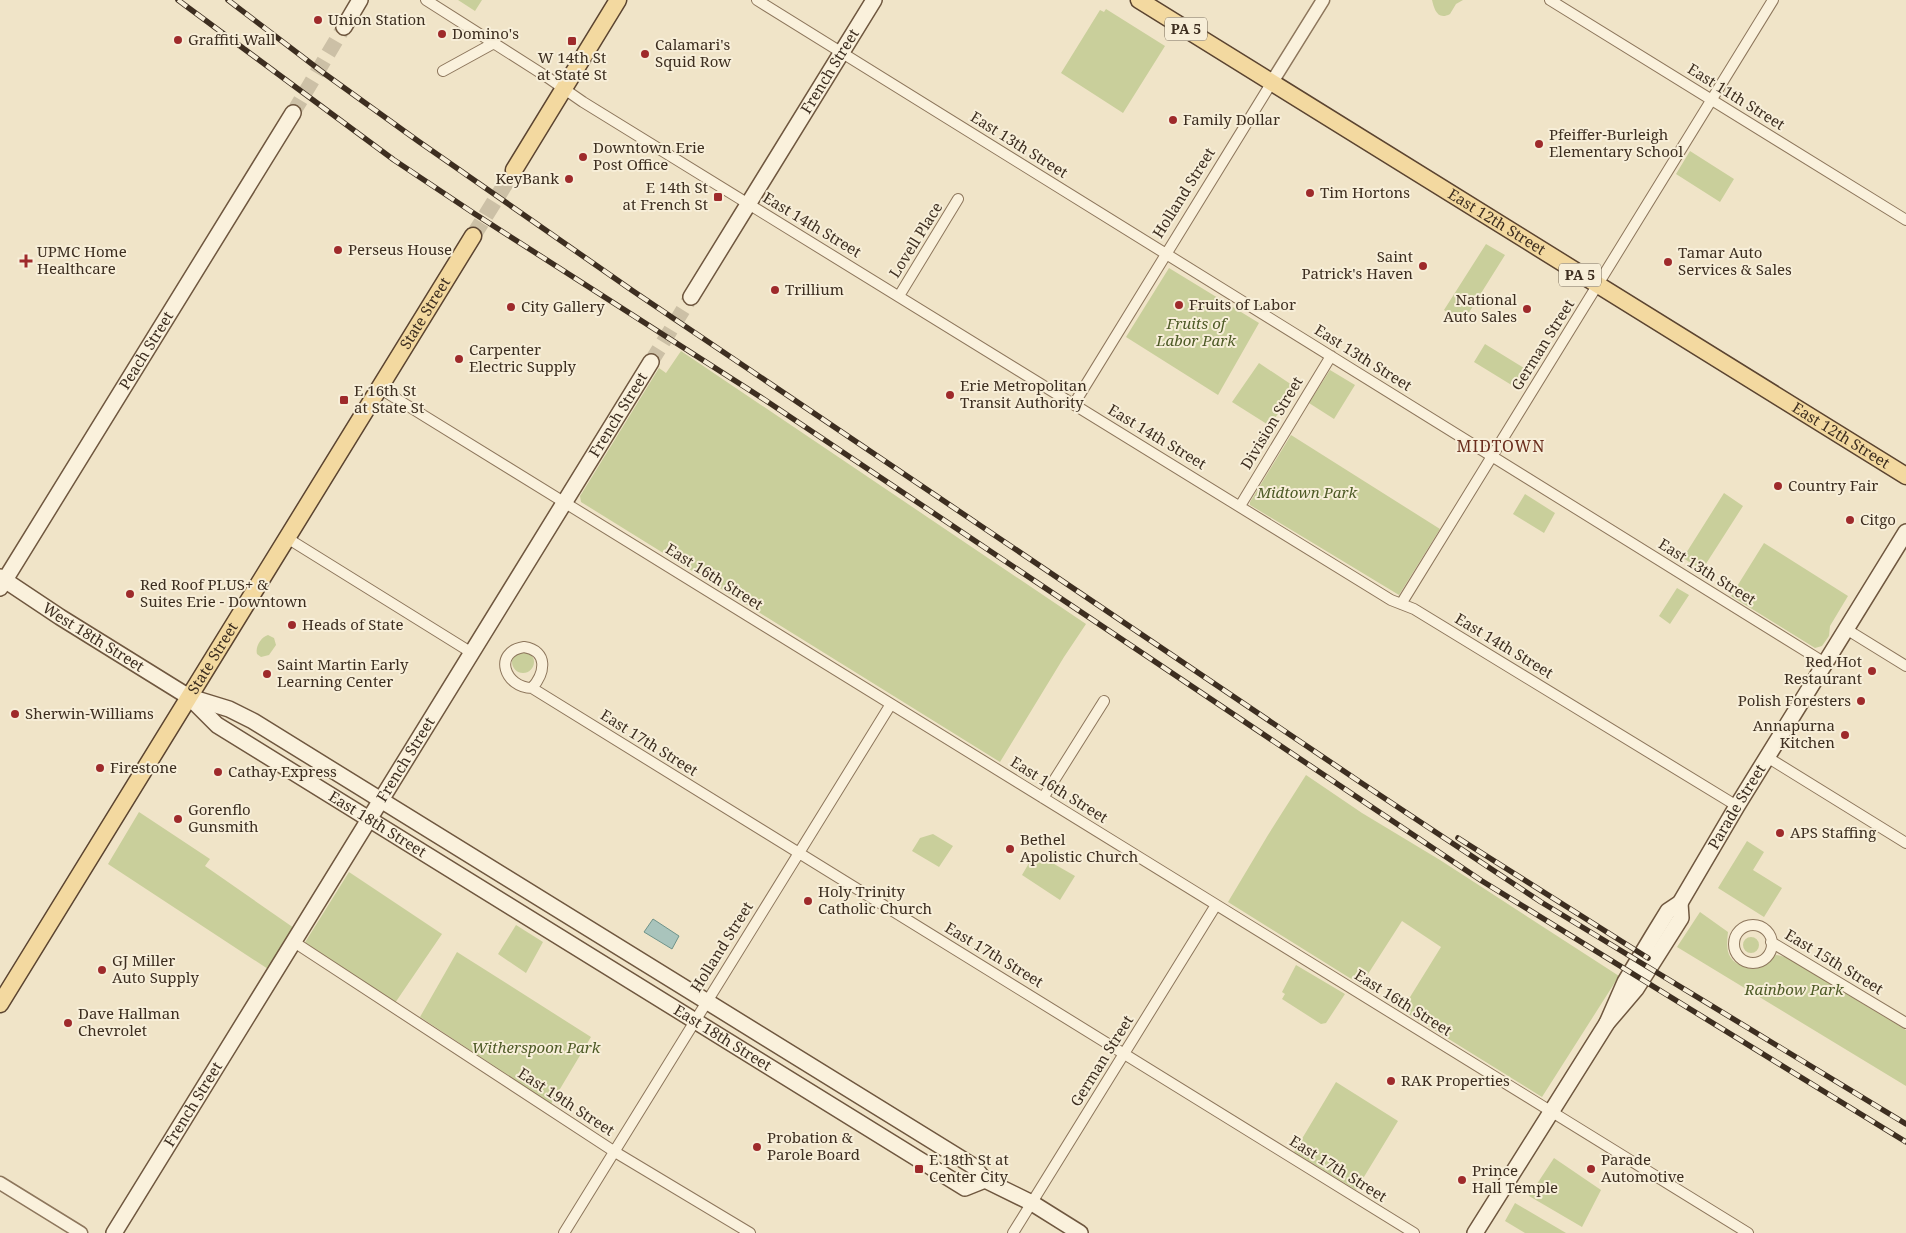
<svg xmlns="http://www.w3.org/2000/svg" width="1906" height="1233" viewBox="0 0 1906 1233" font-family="'Noto Serif',serif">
	<rect width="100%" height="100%" fill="#f0e4c8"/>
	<path fill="#c9cf9b" d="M 458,0 L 482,0 L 475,11 Z
		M 1432,0 L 1463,0 L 1456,4 L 1450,14 C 1437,21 1434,8 1432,0 Z
		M 1106,9 L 1165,46 L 1123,113 L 1061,73 L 1100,10 L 1104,12 Z
		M 1690,151 L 1734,179 L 1720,202 L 1676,174 Z
		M 1486,244 L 1505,255 L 1463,322 L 1444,310 Z
		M 1169,268 L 1259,323 L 1218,395 L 1126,337 Z
		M 1485,344 L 1529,371 L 1518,389 L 1474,362 Z
		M 681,351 L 1086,624 L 1064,657 L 1000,762 L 581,502 L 580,496 L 582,493 L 659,368 L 666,373 Z
		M 1259,363 L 1295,387 L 1270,426 L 1232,402 Z
		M 1330,370 L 1355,385 L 1334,419 L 1309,403 Z
		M 1291,435 L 1440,529 L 1399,595 L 1250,505 L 1250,502 Z
		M 1724,493 L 1743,506 L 1702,570 L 1683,558 Z
		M 1525,494 L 1555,513 L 1544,533 L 1513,514 Z
		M 1764,543 L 1848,596 L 1830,626 L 1829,636 L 1822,646 L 1815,648 L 1731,596 Z
		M 1677,588 L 1689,595 L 1670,624 L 1659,616 Z
		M 268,635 L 274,638 L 276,645 L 269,655 L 261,657 L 257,654 C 255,647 261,637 268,635 Z
		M512 662a11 11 0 1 1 22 0a11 11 0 1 1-22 0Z
		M 1306,775 L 1362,813 L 1440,860 L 1619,976 L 1542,1097 L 1402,1010 L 1441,947 L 1402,921 L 1361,985 L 1228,902 L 1268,835 Z
		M 139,812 L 210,859 L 205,866 L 294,928 L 268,969 L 108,864 Z
		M 933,834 L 953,846 L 939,867 L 912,851 L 920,838 Z
		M 1747,841 L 1764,852 L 1753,870 L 1782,888 L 1764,917 L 1718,888 Z
		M 1035,853 L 1075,876 L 1060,900 L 1022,875 Z
		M 349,872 L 442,934 L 395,1003 L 304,944 Z
		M 1700,912 L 1728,932 C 1726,949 1726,961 1745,967 C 1750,969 1755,969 1761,967 C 1767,965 1770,957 1776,955 C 1780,955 1784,957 1788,958 L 1906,1030 L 1906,1086 L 1677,947 Z
		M 516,925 L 543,942 L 526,973 L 498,954 Z
		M1743 945a8 8 0 1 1 16 0a8 8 0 1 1-16 0Z
		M 457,952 L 591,1037 L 551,1104 L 420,1017 Z
		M 1296,965 L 1345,994 L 1326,1023 L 1321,1024 L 1282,999 L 1285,994 L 1282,992 Z
		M 1336,1082 L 1398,1121 L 1356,1190 L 1294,1152 Z
		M 1554,1158 L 1601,1190 L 1582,1227 L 1529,1196 Z
		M 1515,1203 L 1566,1233 L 1525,1233 L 1505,1221 Z"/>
	<path fill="#a9c4bc" stroke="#6f938a" d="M 653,919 L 679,936 L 672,949 L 644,932 Z"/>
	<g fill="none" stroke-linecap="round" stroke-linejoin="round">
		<path stroke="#ccc0a6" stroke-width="15" stroke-dasharray="15 8" stroke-linecap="butt" d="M 293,113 L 344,27
			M 651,362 L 691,297"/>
		<path stroke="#ccc0a6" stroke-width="16" stroke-dasharray="16 8" stroke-linecap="butt" d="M 473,236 L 514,170"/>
		<g stroke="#8d765c" stroke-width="12">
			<path id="minor" d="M 426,0 L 547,77 L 583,102 L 1391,600 L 1414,609 L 1737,806
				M 757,0 L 1825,663
				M 1550,0 L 1906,220
				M 443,71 L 494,43
				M 899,296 L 958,199
				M 379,388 L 1748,1233
				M 1074,404 L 1272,82
				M 1240,506 L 1331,356
				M 287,538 L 472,653
				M 1401,604 L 1773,0
				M 1846,629 L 1906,666
				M 524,647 C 549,651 545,673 532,688 C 505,688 492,652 524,647 Z
				M 532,688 L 1414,1233
				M 1767,757 L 1906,843
				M 1043,798 L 1104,701
				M1734 944a19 19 0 1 1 38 0a19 19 0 1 1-38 0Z
				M 294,942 L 615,1152 L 750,1233
				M 1771,942 L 1906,1023
				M 564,1233 L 891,704
				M 1013,1233 L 1216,905"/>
		</g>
		<g stroke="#8d765c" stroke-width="15">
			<path id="tertiary" d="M 1272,82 L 1323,0
				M 0,1183 L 81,1233"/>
		</g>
		<g stroke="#6f573f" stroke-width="18">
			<g id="secondary">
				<path d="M 344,27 L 360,0"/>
				<path id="s1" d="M 691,297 L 874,0"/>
				<path id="s2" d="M 0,577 L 60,617 L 189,697 L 217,725 L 923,1162 L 965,1188 L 985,1180"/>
				<path id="s3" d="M 0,588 L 293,113"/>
				<path d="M 190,697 L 229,709 L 253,721 L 973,1166 L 985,1180 L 1032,1203 L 1080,1233"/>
				<path id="s4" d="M 1607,1023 L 1625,982 L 1652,937 L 1668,911 L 1680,903 L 1737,806 L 1906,532"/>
				<path id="s5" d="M 114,1233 L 651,362"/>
				<path d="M 1475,1233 L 1607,1023 L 1636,989 L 1681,918 L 1680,903"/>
			</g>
		</g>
		<g stroke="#5b4430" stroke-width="19">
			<g id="primary">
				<path id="s6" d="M 1139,0 L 1906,476"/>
				<path d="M 514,170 L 618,0"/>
				<path id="s7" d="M 0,1004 L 473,236"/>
			</g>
		</g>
		<use href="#minor" stroke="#faf1dc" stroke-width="10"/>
		<use href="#tertiary" stroke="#faf1dc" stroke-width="12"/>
		<use href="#secondary" stroke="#faf1dc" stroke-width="15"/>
		<use href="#primary" stroke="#f3d9a0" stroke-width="16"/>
		<g stroke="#3d2e20" stroke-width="5.5">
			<path id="rail" d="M 178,0 L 394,160 L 475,214 L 765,400 L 1482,881 L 1906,1142
				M 228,0 L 325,74 L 418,141 L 633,291 L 1360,782 L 1541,902 L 1906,1124
				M 1458,838 L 1648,958"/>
		</g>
		<use href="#rail" stroke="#f7eed8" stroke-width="4" stroke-dasharray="11" stroke-linecap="butt"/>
	</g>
	<g fill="#9e2a2b" stroke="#f7eed8" stroke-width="2">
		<circle cx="318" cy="20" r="5"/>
		<circle cx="442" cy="34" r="5"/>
		<circle cx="178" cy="40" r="5"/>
		<rect x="567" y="36" width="10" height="10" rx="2.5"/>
		<circle cx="645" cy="54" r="5"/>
		<circle cx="1173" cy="120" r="5"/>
		<circle cx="1539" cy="144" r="5"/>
		<circle cx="583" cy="157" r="5"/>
		<circle cx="569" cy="179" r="5"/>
		<circle cx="1310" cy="193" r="5"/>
		<rect x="713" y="192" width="10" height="10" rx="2.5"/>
		<circle cx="338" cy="250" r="5"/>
		<path d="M23.5 253.5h5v5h5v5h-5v5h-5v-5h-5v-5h5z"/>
		<circle cx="1668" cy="262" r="5"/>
		<circle cx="1423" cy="266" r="5"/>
		<circle cx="775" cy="290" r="5"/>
		<circle cx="1179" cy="305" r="5"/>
		<circle cx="511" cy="307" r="5"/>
		<circle cx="1527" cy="309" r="5"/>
		<circle cx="459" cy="359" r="5"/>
		<circle cx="950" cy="395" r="5"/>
		<rect x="339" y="395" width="10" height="10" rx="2.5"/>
		<circle cx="1778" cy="486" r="5"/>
		<circle cx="1850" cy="520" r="5"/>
		<circle cx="130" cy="594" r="5"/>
		<circle cx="292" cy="625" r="5"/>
		<circle cx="1872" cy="671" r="5"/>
		<circle cx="267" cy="674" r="5"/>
		<circle cx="1861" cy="701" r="5"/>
		<circle cx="15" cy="714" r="5"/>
		<circle cx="1845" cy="735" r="5"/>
		<circle cx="100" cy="768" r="5"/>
		<circle cx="218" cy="772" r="5"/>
		<circle cx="178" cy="819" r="5"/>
		<circle cx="1780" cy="833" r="5"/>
		<circle cx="1010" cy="849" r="5"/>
		<circle cx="808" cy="901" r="5"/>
		<circle cx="102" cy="970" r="5"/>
		<circle cx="68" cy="1023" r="5"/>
		<circle cx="1391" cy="1081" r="5"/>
		<circle cx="757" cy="1147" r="5"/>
		<rect x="914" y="1164" width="10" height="10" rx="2.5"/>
		<circle cx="1591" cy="1169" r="5"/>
		<circle cx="1462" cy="1180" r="5"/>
	</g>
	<g text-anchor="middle" stroke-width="4" stroke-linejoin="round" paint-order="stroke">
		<g fill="#f7eed8" stroke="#756857" stroke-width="1">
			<rect x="1165" y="17.5" width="42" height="23" rx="4"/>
			<rect x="1559" y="263.5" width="42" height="23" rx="4"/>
		</g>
		<g font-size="14" font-weight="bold" fill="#3d2e20">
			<text x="1186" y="34">PA 5</text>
			<text x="1580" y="280">PA 5</text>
		</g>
		<g font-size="15" fill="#3d2e20" stroke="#f7eed8" text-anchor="start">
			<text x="328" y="25">Union Station</text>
			<text x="452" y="39">Domino's</text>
			<text x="188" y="45">Graffiti Wall</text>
			<text x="655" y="50">Calamari's<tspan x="655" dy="17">Squid Row</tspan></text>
			<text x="572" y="63" text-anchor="middle">W 14th St<tspan x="572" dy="17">at State St</tspan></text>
			<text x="1183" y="125">Family Dollar</text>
			<text x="1549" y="140">Pfeiffer-Burleigh<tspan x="1549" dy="17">Elementary School</tspan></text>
			<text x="593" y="153">Downtown Erie<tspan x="593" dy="17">Post Office</tspan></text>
			<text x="559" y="184" text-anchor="end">KeyBank</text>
			<text x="708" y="193" text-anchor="end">E 14th St<tspan x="708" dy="17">at French St</tspan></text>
			<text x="1320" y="198">Tim Hortons</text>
			<text x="348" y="255">Perseus House</text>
			<text x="37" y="257">UPMC Home<tspan x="37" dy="17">Healthcare</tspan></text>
			<text x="1678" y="258">Tamar Auto<tspan x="1678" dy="17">Services &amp; Sales</tspan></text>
			<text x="1413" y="262" text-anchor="end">Saint<tspan x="1413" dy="17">Patrick's Haven</tspan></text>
			<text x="785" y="295">Trillium</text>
			<text x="1517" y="305" text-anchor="end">National<tspan x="1517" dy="17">Auto Sales</tspan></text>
			<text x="1189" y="310">Fruits of Labor</text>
			<text x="521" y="312">City Gallery</text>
			<text x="469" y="355">Carpenter<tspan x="469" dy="17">Electric Supply</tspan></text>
			<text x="960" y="391">Erie Metropolitan<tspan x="960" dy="17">Transit Authority</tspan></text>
			<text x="354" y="396">E 16th St<tspan x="354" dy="17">at State St</tspan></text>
			<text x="1788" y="491">Country Fair</text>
			<text x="1860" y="525">Citgo</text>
			<text x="140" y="590">Red Roof PLUS+ &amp;<tspan x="140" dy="17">Suites Erie - Downtown</tspan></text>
			<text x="302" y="630">Heads of State</text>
			<text x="1862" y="667" text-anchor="end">Red Hot<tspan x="1862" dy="17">Restaurant</tspan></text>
			<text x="277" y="670">Saint Martin Early<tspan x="277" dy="17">Learning Center</tspan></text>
			<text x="1851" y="706" text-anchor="end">Polish Foresters</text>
			<text x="25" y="719">Sherwin-Williams</text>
			<text x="1835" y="731" text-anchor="end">Annapurna<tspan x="1835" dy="17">Kitchen</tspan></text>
			<text x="110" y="773">Firestone</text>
			<text x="228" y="777">Cathay Express</text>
			<text x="188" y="815">Gorenflo<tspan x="188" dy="17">Gunsmith</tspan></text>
			<text x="1790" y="838">APS Staffing</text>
			<text x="1020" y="845">Bethel<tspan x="1020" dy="17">Apolistic Church</tspan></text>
			<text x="818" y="897">Holy Trinity<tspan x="818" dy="17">Catholic Church</tspan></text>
			<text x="112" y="966">GJ Miller<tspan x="112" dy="17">Auto Supply</tspan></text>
			<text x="78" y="1019">Dave Hallman<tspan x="78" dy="17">Chevrolet</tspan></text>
			<text x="1401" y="1086">RAK Properties</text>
			<text x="767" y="1143">Probation &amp;<tspan x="767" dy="17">Parole Board</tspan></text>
			<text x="929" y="1165">E 18th St at<tspan x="929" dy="17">Center City</tspan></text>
			<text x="1601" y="1165">Parade<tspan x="1601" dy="17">Automotive</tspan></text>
			<text x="1472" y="1176">Prince<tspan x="1472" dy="17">Hall Temple</tspan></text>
		</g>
		<g font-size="15" fill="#3d2e20" stroke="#f7eed8">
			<text dy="5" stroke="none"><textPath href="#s1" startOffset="265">French Street</textPath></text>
			<text transform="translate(1736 97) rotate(32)" y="5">East 11th Street</text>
			<text transform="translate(1019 145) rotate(32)" y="5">East 13th Street</text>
			<text transform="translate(1184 193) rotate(-58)" y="5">Holland Street</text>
			<text dy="5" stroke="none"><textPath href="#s6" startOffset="421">East 12th Street</textPath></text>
			<text transform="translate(812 225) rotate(31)" y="5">East 14th Street</text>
			<text transform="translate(916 240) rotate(-58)" y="5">Lovell Place</text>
			<text dy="5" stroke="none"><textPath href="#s7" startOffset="811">State Street</textPath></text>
			<text transform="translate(1543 345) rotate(-58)" y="5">German Street</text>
			<text dy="5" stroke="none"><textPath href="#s3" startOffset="279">Peach Street</textPath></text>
			<text transform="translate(1363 358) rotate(32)" y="5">East 13th Street</text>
			<text dy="5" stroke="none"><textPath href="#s5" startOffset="961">French Street</textPath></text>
			<text transform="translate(1272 423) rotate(-59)" y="5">Division Street</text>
			<text dy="5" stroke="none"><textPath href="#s6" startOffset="826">East 12th Street</textPath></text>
			<text transform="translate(1157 437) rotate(31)" y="5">East 14th Street</text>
			<text transform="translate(1707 572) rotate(32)" y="5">East 13th Street</text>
			<text transform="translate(714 577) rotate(32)" y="5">East 16th Street</text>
			<text dy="5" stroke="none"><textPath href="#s2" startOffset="111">West 18th Street</textPath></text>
			<text transform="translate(1504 646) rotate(31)" y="5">East 14th Street</text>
			<text dy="5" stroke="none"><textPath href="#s7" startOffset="406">State Street</textPath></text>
			<text transform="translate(649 743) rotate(32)" y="5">East 17th Street</text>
			<text dy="5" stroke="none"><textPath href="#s5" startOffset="556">French Street</textPath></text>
			<text transform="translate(1059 790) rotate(32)" y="5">East 16th Street</text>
			<text dy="5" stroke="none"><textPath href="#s4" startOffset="254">Parade Street</textPath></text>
			<text dy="5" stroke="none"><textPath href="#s2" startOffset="452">East 18th Street</textPath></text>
			<text transform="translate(722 947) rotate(-58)" y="5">Holland Street</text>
			<text transform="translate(994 955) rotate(31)" y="5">East 17th Street</text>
			<text transform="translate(1834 962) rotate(31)" y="5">East 15th Street</text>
			<text transform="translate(1403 1003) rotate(32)" y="5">East 16th Street</text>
			<text dy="5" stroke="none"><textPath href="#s2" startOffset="858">East 18th Street</textPath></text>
			<text transform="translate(1102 1061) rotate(-58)" y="5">German Street</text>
			<text transform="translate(566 1102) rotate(33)" y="5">East 19th Street</text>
			<text dy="5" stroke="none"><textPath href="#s5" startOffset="151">French Street</textPath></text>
			<text transform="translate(1338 1169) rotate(32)" y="5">East 17th Street</text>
		</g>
		<g font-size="15" font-style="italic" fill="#4d5a26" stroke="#f7eed8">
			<text x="1196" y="329">Fruits of<tspan x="1196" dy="17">Labor Park</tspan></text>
			<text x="1307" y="498">Midtown Park</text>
			<text x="1794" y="995">Rainbow Park</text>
			<text x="536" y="1053">Witherspoon Park</text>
		</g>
		<g font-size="16" letter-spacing="1" fill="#6b2e1e" stroke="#f7eed8">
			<text x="1501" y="452">MIDTOWN</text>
		</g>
	</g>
</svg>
